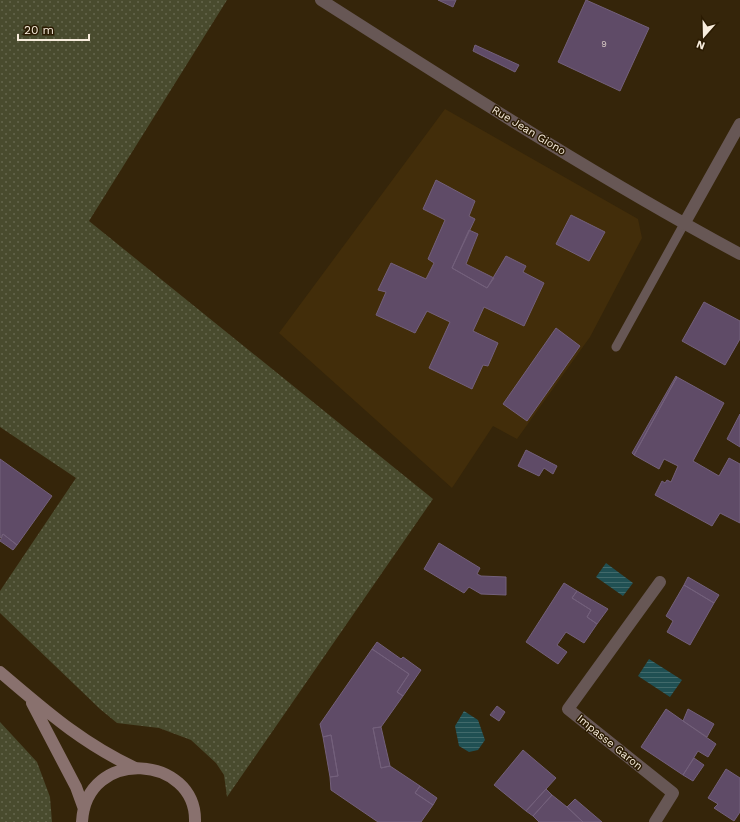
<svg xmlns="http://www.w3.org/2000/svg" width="740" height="822" viewBox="0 0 740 822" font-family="'Work Sans',sans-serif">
	<defs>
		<pattern id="grass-dots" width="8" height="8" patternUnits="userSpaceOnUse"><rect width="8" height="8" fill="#494b2e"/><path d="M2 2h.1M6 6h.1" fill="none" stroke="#64654c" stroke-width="1.8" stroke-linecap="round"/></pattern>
		<pattern id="water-rules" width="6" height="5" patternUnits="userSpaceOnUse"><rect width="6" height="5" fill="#205053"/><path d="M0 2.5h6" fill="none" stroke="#416a6b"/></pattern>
	</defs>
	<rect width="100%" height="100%" fill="#35250a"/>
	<path fill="#422d0a" d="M 445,109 L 638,219 L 642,238 L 590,337 L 517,439 L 493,426 L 452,488 L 279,333 Z"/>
	<path fill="url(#grass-dots)" d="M 0,0 L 227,0 L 89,221 L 433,499 L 227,797 L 224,775 L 216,763 L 191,740 L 159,728 L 117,723 L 100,709 L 0,613 L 0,591 L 76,478 L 0,427 Z
		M 0,722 L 37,762 L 50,797 L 52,822 L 0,822 Z"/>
	<path fill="url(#water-rules)" d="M 606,563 L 633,583 L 623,596 L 596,577 Z
		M 649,659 L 682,680 L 670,697 L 638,676 Z
		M 464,711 L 478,720 L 485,740 L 478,750 L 469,752 L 459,746 L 455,726 Z"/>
	<path fill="#5f4b67" stroke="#73607b" d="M 438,0 L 456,0 L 453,7 Z
		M 586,0 L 649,28 L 620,91 L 558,62 Z
		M 475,45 L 519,65 L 515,72 L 473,51 Z
		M 436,180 L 475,201 L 469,216 L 475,219 L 452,268 L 487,288 L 506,256 L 526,266 L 523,272 L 544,283 L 524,326 L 484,307 L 473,331 L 498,343 L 488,366 L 483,365 L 472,389 L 429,368 L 450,322 L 427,311 L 415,333 L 376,315 L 386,292 L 378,290 L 391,263 L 426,279 L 434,263 L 428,259 L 445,220 L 423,209 Z
		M 571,215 L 605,232 L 589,261 L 556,244 Z
		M 469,230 L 478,234 L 466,264 L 494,278 L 487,288 L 452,268 Z
		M 704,302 L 740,321 L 740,339 L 725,365 L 682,341 Z
		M 556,328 L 580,346 L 527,421 L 503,404 Z
		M 676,376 L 677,377 L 634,455 L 632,453 Z
		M 677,377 L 724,403 L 693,461 L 719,476 L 729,458 L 740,464 L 740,523 L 720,513 L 712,526 L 655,495 L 662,481 L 665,483 L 667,480 L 671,482 L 678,466 L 664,459 L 659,469 L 634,455 Z
		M 740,414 L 740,447 L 727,439 Z
		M 526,450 L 557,466 L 553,474 L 544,468 L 539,476 L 518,466 Z
		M 0,459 L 52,496 L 17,545 L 3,534 L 0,538 Z
		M 3,534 L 17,545 L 13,550 L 0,541 Z
		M 439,543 L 480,568 L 477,574 L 481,576 L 506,577 L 506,595 L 481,594 L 469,587 L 464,593 L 424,569 Z
		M 688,577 L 719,595 L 714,603 L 684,585 Z
		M 564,583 L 577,591 L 572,598 L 591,610 L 587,617 L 597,624 L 584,643 L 566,632 L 557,645 L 567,652 L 558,664 L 526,642 Z
		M 684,585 L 714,603 L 690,645 L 667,632 L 673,621 L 666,616 Z
		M 577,591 L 608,609 L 597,624 L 587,617 L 591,610 L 572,598 Z
		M 377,642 L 401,659 L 403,657 L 421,670 L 403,696 L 397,692 L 409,674 L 372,649 Z
		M 372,649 L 409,674 L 397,692 L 403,696 L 381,727 L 373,728 L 381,768 L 390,766 L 420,786 L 415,793 L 433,805 L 421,822 L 378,822 L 331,790 L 330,777 L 338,776 L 331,735 L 323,737 L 320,724 Z
		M 497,706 L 505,712 L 499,721 L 490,715 Z
		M 666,709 L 716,744 L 708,757 L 698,751 L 683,775 L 641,747 Z
		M 688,709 L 714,724 L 707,737 L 683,721 Z
		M 381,727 L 390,766 L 381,768 L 373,728 Z
		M 331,735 L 338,776 L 330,777 L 323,737 Z
		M 523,750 L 556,778 L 526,811 L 494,785 Z
		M 694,758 L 704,765 L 693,781 L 683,775 Z
		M 726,769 L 740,778 L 740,812 L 734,821 L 714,808 L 718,804 L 708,798 Z
		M 420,786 L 437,798 L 433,805 L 415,793 Z
		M 546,789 L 552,795 L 533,816 L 526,811 Z
		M 552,795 L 567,807 L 583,822 L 539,822 L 533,816 Z
		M 575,799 L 602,822 L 583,822 L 567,807 Z"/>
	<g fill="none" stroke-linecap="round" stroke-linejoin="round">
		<path stroke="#675755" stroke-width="9" d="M 616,347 L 684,224"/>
		<path stroke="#675755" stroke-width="12" d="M 321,0 C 459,88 597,177 740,254
			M 684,224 L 740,124
			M 655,822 L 673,793 L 568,709 L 660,582"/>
		<path stroke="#89716e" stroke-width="12" d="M 0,672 C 45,710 80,742 135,768
			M 32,703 L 76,787 L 84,809
			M 82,822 C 86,746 197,755 195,822"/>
	</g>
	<g text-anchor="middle" stroke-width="3" stroke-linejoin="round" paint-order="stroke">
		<g font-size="9" fill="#d2c4c0">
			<text x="604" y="47">9</text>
		</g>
		<g font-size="11" fill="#f8eddd" stroke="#2b1b02">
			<text transform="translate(529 130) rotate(31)" y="4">Rue Jean Giono</text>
			<text transform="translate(610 742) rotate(39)" y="4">Impasse Garon</text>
		</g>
	</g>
	<g transform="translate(704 36) rotate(200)" stroke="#2b1b02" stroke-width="3" paint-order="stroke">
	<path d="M0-3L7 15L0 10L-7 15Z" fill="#f8eddd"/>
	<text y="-6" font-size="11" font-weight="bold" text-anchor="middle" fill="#f8eddd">N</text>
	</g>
	<path d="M18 34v6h71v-6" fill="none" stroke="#f8eddd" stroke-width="2"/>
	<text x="24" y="34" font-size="12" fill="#f8eddd" stroke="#2b1b02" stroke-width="3" paint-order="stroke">20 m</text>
</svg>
